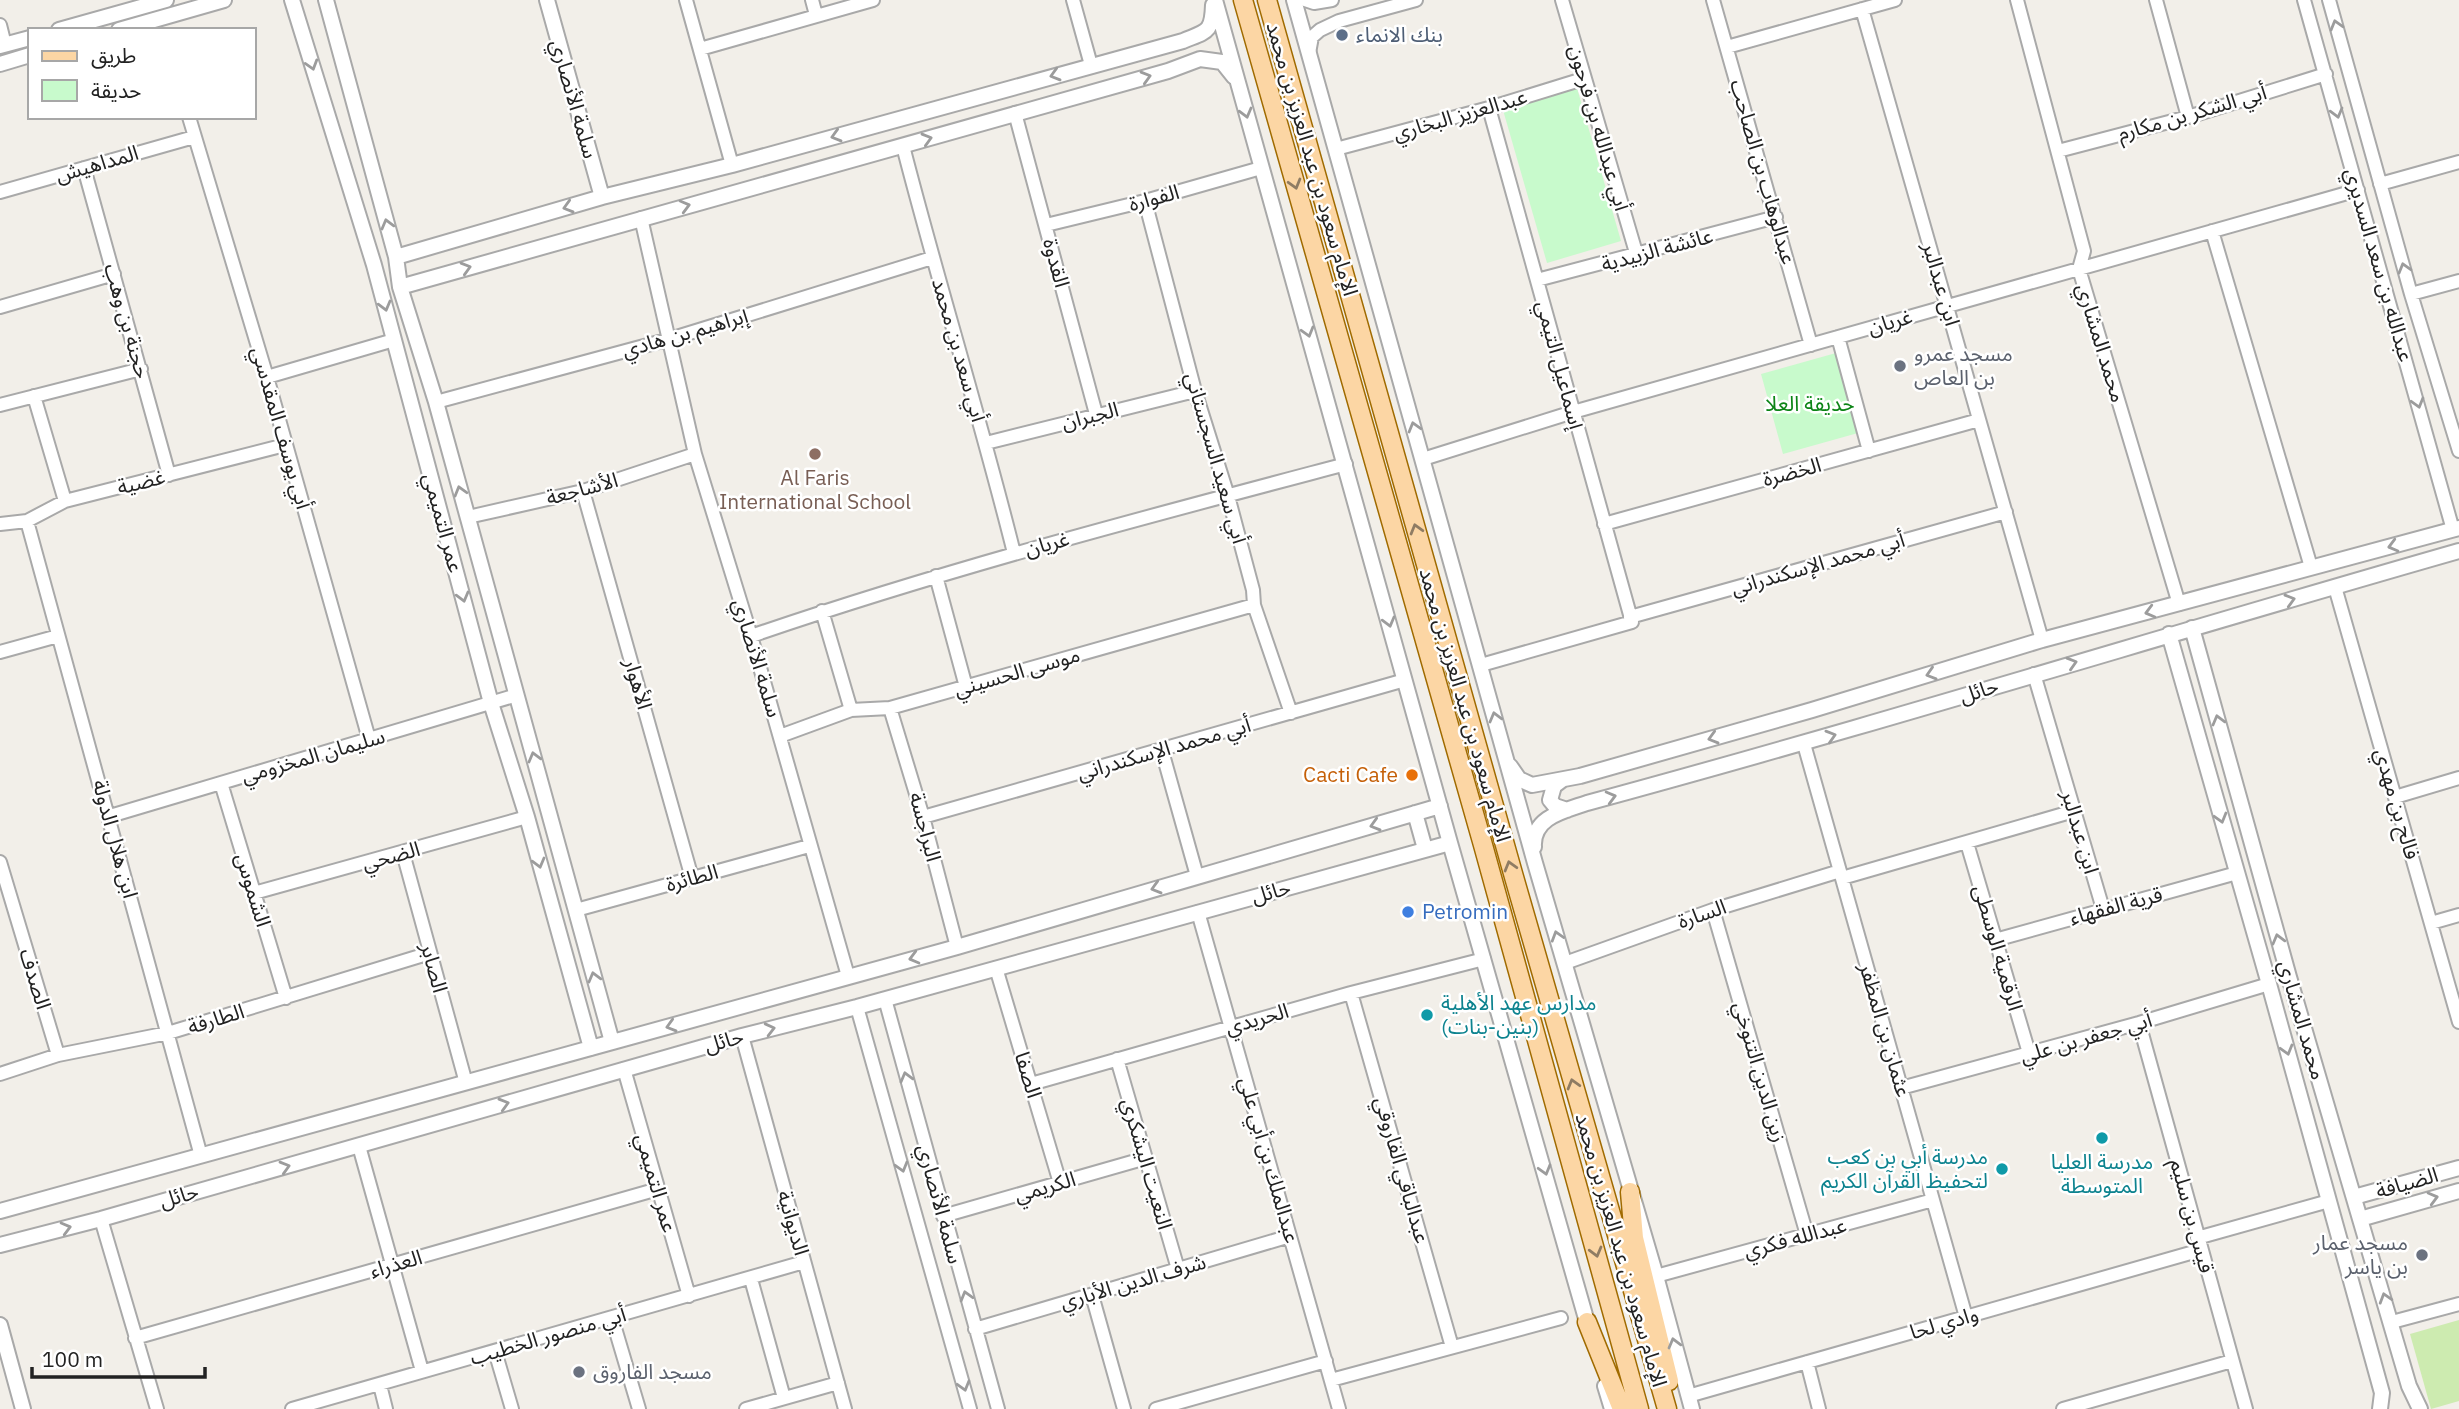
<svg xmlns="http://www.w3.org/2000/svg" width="2459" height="1409" viewBox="0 0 2459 1409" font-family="'IBM Plex Sans','Noto Sans Arabic',sans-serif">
	<rect width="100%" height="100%" fill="#f2efe9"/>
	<path fill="#cdebb0" d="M 2459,1320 L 2459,1401 L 2431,1409 L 2410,1334 Z"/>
	<path fill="#c8facc" d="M 1577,88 L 1621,241 L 1547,263 L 1503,110 Z
		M 1836,353 L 1858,433 L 1783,454 L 1761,374 Z"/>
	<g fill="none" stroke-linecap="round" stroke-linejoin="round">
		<g stroke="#a9a9a9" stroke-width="16">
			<path id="minor" d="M 686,0 L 732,165
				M 812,0 L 816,15
				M 1073,0 L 1091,65
				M 1305,0 L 1314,3 L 1332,0
				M 1562,0 L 1637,256
				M 1713,0 L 1811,345
				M 2017,0 L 2084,251 L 2079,269 L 2179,604
				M 2156,0 L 2188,117
				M 2304,0 L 2453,530
				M 2329,0 L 2411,294 L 2459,451
				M 1862,9 L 2042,640
				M 0,25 L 5,45
				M 1727,47 L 1895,0
				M 700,49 L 873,0
				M 1309,53 L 1312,37 L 1320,30 L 1339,21 L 1416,0
				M 1015,113 L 1096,414
				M 189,117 L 267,377 L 369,739
				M 903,146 C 938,282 980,417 1014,553
				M 1336,149 L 1489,108 L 1583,79
				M 2058,151 L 2188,117 L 2326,74
				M 84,168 L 169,475
				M 2380,184 L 2459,162
				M 0,192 L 194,137
				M 1145,201 L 1195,391 L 1228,496 L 1253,590 L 1254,605 L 1291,713
				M 641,218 L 695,454 L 751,636 L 848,976
				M 1046,225 L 1145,201 L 1261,168
				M 2212,231 L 2311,567
				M 1537,280 L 1776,217
				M 2411,294 L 2459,281
				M 0,307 L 114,274
				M 1838,337 L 1869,451
				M 267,377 L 394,340
				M 34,396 L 65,501
				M 436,402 L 670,339 L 932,258
				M 0,405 L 141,369
				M 986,443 L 1195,391
				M 1423,459 L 1573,412 L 2358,190
				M 583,491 L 692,878
				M 468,517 L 583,491 L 695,454
				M 27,521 L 201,1156
				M 0,524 L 27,521 L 65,501 L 285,445
				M 1604,524 L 1979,420
				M 936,576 L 966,687
				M 2335,587 L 2459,1022
				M 822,611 L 851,710
				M 1630,617 L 2006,512
				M 751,636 C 946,569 1146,517 1346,464
				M 0,652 L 58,636
				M 1481,665 L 1632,622 L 1489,108
				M 2034,674 L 2103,909
				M 890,708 L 923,817 L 957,947
				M 780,736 L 851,710 L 890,708 L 1254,605
				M 1804,744 L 1966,1317
				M 1162,751 L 1197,876
				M 221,783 L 286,998
				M 2395,797 L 2459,778
				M 110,816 L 517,695
				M 923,817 L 1405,680
				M 1967,843 L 2029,1053
				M 403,853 L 466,1083
				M 0,862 L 58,1055
				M 1842,878 L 2074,811
				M 254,893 L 527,817
				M 576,910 L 809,846
				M 1713,910 L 1807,1235
				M 1198,912 L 1339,1409
				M 2431,923 L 2459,915
				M 1995,940 L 2237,873
				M 1565,963 L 1713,910 L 1840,871
				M 996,968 L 1060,1183
				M 1351,993 L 1452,1347
				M 885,999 L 998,1409
				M 857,1007 L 970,1409
				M 2139,1023 L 2246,1409
				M 742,1036 L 845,1409
				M 1117,1059 L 1178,1269
				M 624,1069 L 689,1296
				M 0,1074 L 58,1055 L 168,1033 L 430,953
				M 1031,1084 L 1351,993 L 1484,959
				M 1901,1088 L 2139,1023 L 2269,984
				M 359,1146 L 422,1371
				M 943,1216 L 1146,1158
				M 101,1219 L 157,1409
				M 2197,1238 L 2329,1201
				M 1656,1276 L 1933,1200
				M 751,1279 L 784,1398
				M 1092,1295 L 1124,1409
				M 612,1318 L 639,1409
				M 2392,1322 L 2459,1304
				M 975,1329 L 1290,1236
				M 135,1338 L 658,1189
				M 495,1351 L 512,1409
				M 1807,1362 L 1819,1409
				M 1331,1380 L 1561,1318
				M 380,1385 L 386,1409
				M 1688,1396 L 2201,1250
				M 292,1409 L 804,1262
				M 746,1409 L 838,1383
				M 1156,1409 L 1326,1361
				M 2063,1409 L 2232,1361"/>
		</g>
		<g stroke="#a9a9a9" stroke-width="18">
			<path id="tertiary" d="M 292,0 L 374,265 L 491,703 L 527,817 L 591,1048
				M 326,0 L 396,257 L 400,287 L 436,402 L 612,1042
				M 547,0 L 602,197
				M 1215,0 L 1450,843 L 1589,1329
				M 1294,0 L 1535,863 L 1656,1276 L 1692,1409
				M 59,30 L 166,0
				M 119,30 L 224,0
				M 0,46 L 30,38
				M 0,64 L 30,55
				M 396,257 L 602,197 L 732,165 L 1183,41 C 1207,31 1212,33 1213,5
				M 400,287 L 1168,71 L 1200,59 L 1222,62 L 1234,77
				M 2192,628 L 2289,977 L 2409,1386 L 2420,1409
				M 2169,634 L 2269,984 L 2382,1393 L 2380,1409
				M 1510,766 L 1519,779 L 1532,785 L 1580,776 L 1812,710 L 2042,640 L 2459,528
				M 1562,780 L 1554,786 L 1550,800 L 1555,806 L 1567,810
				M 1415,813 L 1425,849
				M 1534,847 C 1532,817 1564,811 1587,803 C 1879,724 2168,634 2459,551
				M 2354,1197 L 2459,1168
				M 0,1211 L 957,947 L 1440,806
				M 2360,1219 L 2459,1191
				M 0,1245 L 101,1219 L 742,1036 L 857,1007 L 1450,843
				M 0,1325 L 23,1409
				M 1605,1386 L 1612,1409"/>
		</g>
		<g stroke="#a06b00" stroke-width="21">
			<path id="primary" d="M 1243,0 L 1483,845 L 1639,1409
				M 1267,0 L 1514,877 L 1667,1409
				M 1630,1192 L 1634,1238 L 1669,1381
				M 1587,1322 L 1622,1409"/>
		</g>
		<use href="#minor" stroke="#fff" stroke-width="12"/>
		<use href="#tertiary" stroke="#fff" stroke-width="14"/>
		<use href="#primary" stroke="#fcd6a4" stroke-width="18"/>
	</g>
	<defs><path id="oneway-chevron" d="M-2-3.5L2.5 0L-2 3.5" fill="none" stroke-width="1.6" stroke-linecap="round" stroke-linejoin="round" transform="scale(1.75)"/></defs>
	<g stroke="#9c9c9c">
		<use href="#oneway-chevron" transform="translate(2336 25) rotate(-106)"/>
		<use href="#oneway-chevron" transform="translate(312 65) rotate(73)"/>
		<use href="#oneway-chevron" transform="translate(1055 75) rotate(164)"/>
		<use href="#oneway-chevron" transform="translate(1146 77) rotate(-16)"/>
		<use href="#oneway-chevron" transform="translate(1246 113) rotate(75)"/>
		<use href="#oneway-chevron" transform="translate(2337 113) rotate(75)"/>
		<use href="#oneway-chevron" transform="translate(836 136) rotate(164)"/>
		<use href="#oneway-chevron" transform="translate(927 139) rotate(-16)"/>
		<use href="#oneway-chevron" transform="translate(685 206) rotate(-15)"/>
		<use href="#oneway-chevron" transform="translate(568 207) rotate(164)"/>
		<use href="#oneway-chevron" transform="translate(387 224) rotate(-105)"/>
		<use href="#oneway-chevron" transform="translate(466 268) rotate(-16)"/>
		<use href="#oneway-chevron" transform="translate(2404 268) rotate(-106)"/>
		<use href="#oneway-chevron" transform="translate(385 306) rotate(75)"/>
		<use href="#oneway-chevron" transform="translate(1308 332) rotate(74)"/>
		<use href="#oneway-chevron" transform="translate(2418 403) rotate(74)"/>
		<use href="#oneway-chevron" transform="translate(1414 427) rotate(-106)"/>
		<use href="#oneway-chevron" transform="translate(460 491) rotate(-106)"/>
		<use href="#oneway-chevron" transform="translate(2393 546) rotate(165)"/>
		<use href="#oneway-chevron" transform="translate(463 597) rotate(75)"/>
		<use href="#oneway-chevron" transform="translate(2290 600) rotate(-16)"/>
		<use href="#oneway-chevron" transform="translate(2150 612) rotate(165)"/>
		<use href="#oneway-chevron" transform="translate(1389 622) rotate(75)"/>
		<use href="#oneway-chevron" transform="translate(2072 663) rotate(-17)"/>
		<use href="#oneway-chevron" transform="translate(1931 674) rotate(163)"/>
		<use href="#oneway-chevron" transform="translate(1495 717) rotate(-105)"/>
		<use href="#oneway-chevron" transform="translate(2218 720) rotate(-105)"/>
		<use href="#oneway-chevron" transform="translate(1831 736) rotate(-17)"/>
		<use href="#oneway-chevron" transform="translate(1713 738) rotate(164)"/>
		<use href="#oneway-chevron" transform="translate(534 757) rotate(-105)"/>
		<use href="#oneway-chevron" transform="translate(1611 797) rotate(-15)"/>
		<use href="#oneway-chevron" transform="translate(2221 818) rotate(74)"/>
		<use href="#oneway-chevron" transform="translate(1375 825) rotate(164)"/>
		<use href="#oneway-chevron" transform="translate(539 863) rotate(75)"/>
		<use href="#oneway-chevron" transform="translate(1156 888) rotate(164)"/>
		<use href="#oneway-chevron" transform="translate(1557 936) rotate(-107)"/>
		<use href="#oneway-chevron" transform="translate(2278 939) rotate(-105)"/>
		<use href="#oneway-chevron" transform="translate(914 958) rotate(165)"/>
		<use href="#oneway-chevron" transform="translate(594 977) rotate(-105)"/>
		<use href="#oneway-chevron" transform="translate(671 1026) rotate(164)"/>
		<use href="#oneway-chevron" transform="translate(770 1029) rotate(-14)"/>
		<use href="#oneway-chevron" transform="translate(2287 1050) rotate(74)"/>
		<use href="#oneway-chevron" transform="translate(906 1077) rotate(-105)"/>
		<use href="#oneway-chevron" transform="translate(504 1104) rotate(-16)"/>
		<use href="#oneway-chevron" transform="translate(285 1167) rotate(-16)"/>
		<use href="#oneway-chevron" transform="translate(902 1167) rotate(74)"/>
		<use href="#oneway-chevron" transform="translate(1545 1170) rotate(74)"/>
		<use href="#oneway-chevron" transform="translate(2433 1198) rotate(-15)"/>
		<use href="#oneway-chevron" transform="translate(66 1228) rotate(-15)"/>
		<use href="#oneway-chevron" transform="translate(966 1296) rotate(-106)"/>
		<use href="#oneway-chevron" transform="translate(2385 1298) rotate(-107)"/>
		<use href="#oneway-chevron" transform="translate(1674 1343) rotate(-105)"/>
		<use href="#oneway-chevron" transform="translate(964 1386) rotate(74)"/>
	</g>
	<g stroke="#8f7c63">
		<use href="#oneway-chevron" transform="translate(1295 184) rotate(74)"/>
		<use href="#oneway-chevron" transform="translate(1416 529) rotate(-106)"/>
		<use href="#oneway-chevron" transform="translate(1510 866) rotate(-106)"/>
		<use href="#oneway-chevron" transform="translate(1573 1084) rotate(-106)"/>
		<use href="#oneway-chevron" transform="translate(1596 1252) rotate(75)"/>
	</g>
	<circle fill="#5c6f8a" stroke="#fff" stroke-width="2.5" cx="1342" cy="35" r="7"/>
	<g fill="#6b7280" stroke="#fff" stroke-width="2.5">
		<circle cx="1900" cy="366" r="7"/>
		<circle cx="2422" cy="1255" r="7"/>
		<circle cx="579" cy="1372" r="7"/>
	</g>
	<circle fill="#8d6e63" stroke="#fff" stroke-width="2.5" cx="815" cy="454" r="7"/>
	<circle fill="#e8710a" stroke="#fff" stroke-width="2.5" cx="1412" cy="775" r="7"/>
	<circle fill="#3f7fe0" stroke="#fff" stroke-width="2.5" cx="1408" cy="912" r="7"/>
	<g fill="#0f9aa8" stroke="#fff" stroke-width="2.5">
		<circle cx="1427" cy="1015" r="7"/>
		<circle cx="2102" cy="1138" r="7"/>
		<circle cx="2002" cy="1169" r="7"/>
	</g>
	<g text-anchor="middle" stroke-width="5" stroke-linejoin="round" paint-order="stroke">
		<g font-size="21" fill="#4e5e75" stroke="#fff" text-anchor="start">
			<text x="1356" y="42">بنك الانماء</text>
		</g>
		<g font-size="21" fill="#222" stroke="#fff">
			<text transform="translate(574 99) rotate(74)" y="7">سلمة الأنصاري</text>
			<text transform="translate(2192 113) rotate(-16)" y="7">أبي الشكر بن مكارم</text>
			<text transform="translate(1460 115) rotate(-16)" y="7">عبدالعزيز البخاري</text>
			<text transform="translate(1599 128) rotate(74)" y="7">أبي عبدالله بن فرحون</text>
			<text transform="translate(1312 159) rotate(74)" y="7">الإمام سعود بن عبد العزيز بن محمد</text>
			<text transform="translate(97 164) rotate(-16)" y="7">المداهيش</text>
			<text transform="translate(1763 172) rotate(74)" y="7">عبدالوهاب بن الصاحب</text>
			<text transform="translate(1154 198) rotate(-15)" y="7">الفوارة</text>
			<text transform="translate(1657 250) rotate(-15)" y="7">عائشة الزبيدية</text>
			<text transform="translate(1056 263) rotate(75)" y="7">القدوة</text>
			<text transform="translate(2379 265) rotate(74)" y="7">عبدالله بن سعد السديري</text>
			<text transform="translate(1941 284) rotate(74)" y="7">ابن عبدالبر</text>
			<text transform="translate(127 321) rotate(74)" y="7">حجنة بن وهب</text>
			<text transform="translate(1890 322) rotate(-16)" y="7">غريان</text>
			<text transform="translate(685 333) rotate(-16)" y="7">إبراهيم بن هادي</text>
			<text transform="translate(2101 343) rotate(73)" y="7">محمد المشاري</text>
			<text transform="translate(959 350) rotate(74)" y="7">أبي سعد بن محمد</text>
			<text transform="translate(1560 365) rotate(75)" y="7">إسماعيل التيمي</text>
			<text transform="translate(1090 416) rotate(-14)" y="7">الجبران</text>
			<text transform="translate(281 428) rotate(74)" y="7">أبي يوسف المقدسي</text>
			<text transform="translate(1216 458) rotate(74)" y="7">أبي سعيد السجستاني</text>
			<text transform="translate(1792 472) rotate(-15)" y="7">الخضرة</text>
			<text transform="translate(141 482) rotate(-14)" y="7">غضية</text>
			<text transform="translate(582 489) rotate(-15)" y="7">الأشاجعة</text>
			<text transform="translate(443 523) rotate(75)" y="7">عمر التميمي</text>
			<text transform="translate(1047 544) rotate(-15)" y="7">غريان</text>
			<text transform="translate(1818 564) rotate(-16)" y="7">أبي محمد الإسكندراني</text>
			<text transform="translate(757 658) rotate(73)" y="7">سلمة الأنصاري</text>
			<text transform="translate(1017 672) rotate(-16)" y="7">موسى الحسيني</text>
			<text transform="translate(638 684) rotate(74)" y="7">الأهوار</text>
			<text transform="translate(1979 691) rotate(-17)" y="7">حائل</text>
			<text transform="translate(1465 705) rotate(74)" y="7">الإمام سعود بن عبد العزيز بن محمد</text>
			<text transform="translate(1164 749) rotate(-16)" y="7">أبي محمد الإسكندراني</text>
			<text transform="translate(313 756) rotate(-16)" y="7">سليمان المخزومي</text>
			<text transform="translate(2397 804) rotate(74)" y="7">فالح بن مهدي</text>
			<text transform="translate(925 827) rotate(75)" y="7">البراجسة</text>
			<text transform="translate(2080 832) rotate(74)" y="7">ابن عبدالبر</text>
			<text transform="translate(115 839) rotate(75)" y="7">ابن هلال الدولة</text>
			<text transform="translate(391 856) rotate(-15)" y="7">الضحي</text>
			<text transform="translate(692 878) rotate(-15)" y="7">الطائرة</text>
			<text transform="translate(253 890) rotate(73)" y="7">الشموس</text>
			<text transform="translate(1271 892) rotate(-15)" y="7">حائل</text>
			<text transform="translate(2116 906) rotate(-15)" y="7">قرية الفقهاء</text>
			<text transform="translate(1702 914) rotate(-19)" y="7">السارة</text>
			<text transform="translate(1998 948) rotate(74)" y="7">الرقمية الوسطى</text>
			<text transform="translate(434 968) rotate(75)" y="7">الصابر</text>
			<text transform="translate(35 979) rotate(73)" y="7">الصدف</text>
			<text transform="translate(216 1019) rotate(-17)" y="7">الطارفة</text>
			<text transform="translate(1257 1019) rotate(-16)" y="7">الحريدي</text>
			<text transform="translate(2302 1020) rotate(74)" y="7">محمد المشاري</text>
			<text transform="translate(1885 1030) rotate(74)" y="7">عثمان بن المظفر</text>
			<text transform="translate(2086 1038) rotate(-16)" y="7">أبي جعفر بن علي</text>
			<text transform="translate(724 1041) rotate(-15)" y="7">حائل</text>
			<text transform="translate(1760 1072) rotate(74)" y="7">زين الدين التنوخي</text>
			<text transform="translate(1028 1075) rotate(73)" y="7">الصفا</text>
			<text transform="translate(1269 1160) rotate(74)" y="7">عبدالملك بن أبي علي</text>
			<text transform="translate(1147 1164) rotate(74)" y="7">النعيت اليشكري</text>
			<text transform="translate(1402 1170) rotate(74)" y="7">عبدالباقي الفاروقي</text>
			<text transform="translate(656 1183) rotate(74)" y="7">عمر التميمي</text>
			<text transform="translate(2407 1183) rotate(-16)" y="7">الضيافة</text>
			<text transform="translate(1045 1187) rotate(-16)" y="7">الكريمي</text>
			<text transform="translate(179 1196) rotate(-16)" y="7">حائل</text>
			<text transform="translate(940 1204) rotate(75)" y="7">سلمة الأنصاري</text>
			<text transform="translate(2192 1216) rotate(75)" y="7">قيس بن سليم</text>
			<text transform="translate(793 1223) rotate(74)" y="7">الديوانية</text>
			<text transform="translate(1795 1238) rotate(-15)" y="7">عبدالله فكري</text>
			<text transform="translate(1621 1250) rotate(74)" y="7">الإمام سعود بن عبد العزيز بن محمد</text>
			<text transform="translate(396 1264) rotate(-16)" y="7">العذراء</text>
			<text transform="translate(1133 1282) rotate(-16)" y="7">شرف الدين الأباري</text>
			<text transform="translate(1944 1323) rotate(-16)" y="7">وادي لحا</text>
			<text transform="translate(548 1336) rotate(-16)" y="7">أبي منصور الخطيب</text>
		</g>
		<g font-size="21" fill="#5b616d" stroke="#fff" text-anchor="start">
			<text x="1914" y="361">مسجد عمرو<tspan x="1914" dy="24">بن العاص</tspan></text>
			<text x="2408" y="1250" text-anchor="end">مسجد عمار<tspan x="2408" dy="24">بن ياسر</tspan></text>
			<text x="593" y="1379">مسجد الفاروق</text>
		</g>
		<g font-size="21" fill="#0c8416" stroke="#fff">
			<text x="1810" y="411">حديقة العلا</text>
		</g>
		<g font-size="21" fill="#785e54" stroke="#fff">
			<text x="815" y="485">Al Faris<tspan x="815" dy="24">International School</tspan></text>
		</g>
		<g font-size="21" fill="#c56008" stroke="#fff" text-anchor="end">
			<text x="1398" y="782">Cacti Cafe</text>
		</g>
		<g font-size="21" fill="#366cbe" stroke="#fff" text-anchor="start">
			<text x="1422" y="919">Petromin</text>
		</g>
		<g font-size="21" fill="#0d838f" stroke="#fff" text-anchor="start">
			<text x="1441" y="1010">مدارس عهد الأهلية<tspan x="1441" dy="24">(بنين-بنات)</tspan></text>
			<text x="1988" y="1164" text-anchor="end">مدرسة أبي بن كعب<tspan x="1988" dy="24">لتحفيظ القرآن الكريم</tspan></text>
			<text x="2102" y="1169" text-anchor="middle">مدرسة العليا<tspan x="2102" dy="24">المتوسطة</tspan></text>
		</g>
	</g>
	<rect x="28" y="28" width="228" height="91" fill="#ffffff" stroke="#a7a7a7" stroke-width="2"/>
	<rect x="42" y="51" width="35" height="10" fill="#fcd6a4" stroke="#a7a7a7" stroke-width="2"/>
	<text x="91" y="63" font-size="21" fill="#222222">طريق</text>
	<rect x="42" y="80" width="35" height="21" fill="#c8facc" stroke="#a7a7a7" stroke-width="2"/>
	<text x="91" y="98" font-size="21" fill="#222222">حديقة</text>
	<path d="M32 1367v10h173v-10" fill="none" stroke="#222222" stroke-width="3.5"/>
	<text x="42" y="1367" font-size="21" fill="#222222" stroke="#ffffff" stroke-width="5" paint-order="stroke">100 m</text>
</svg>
